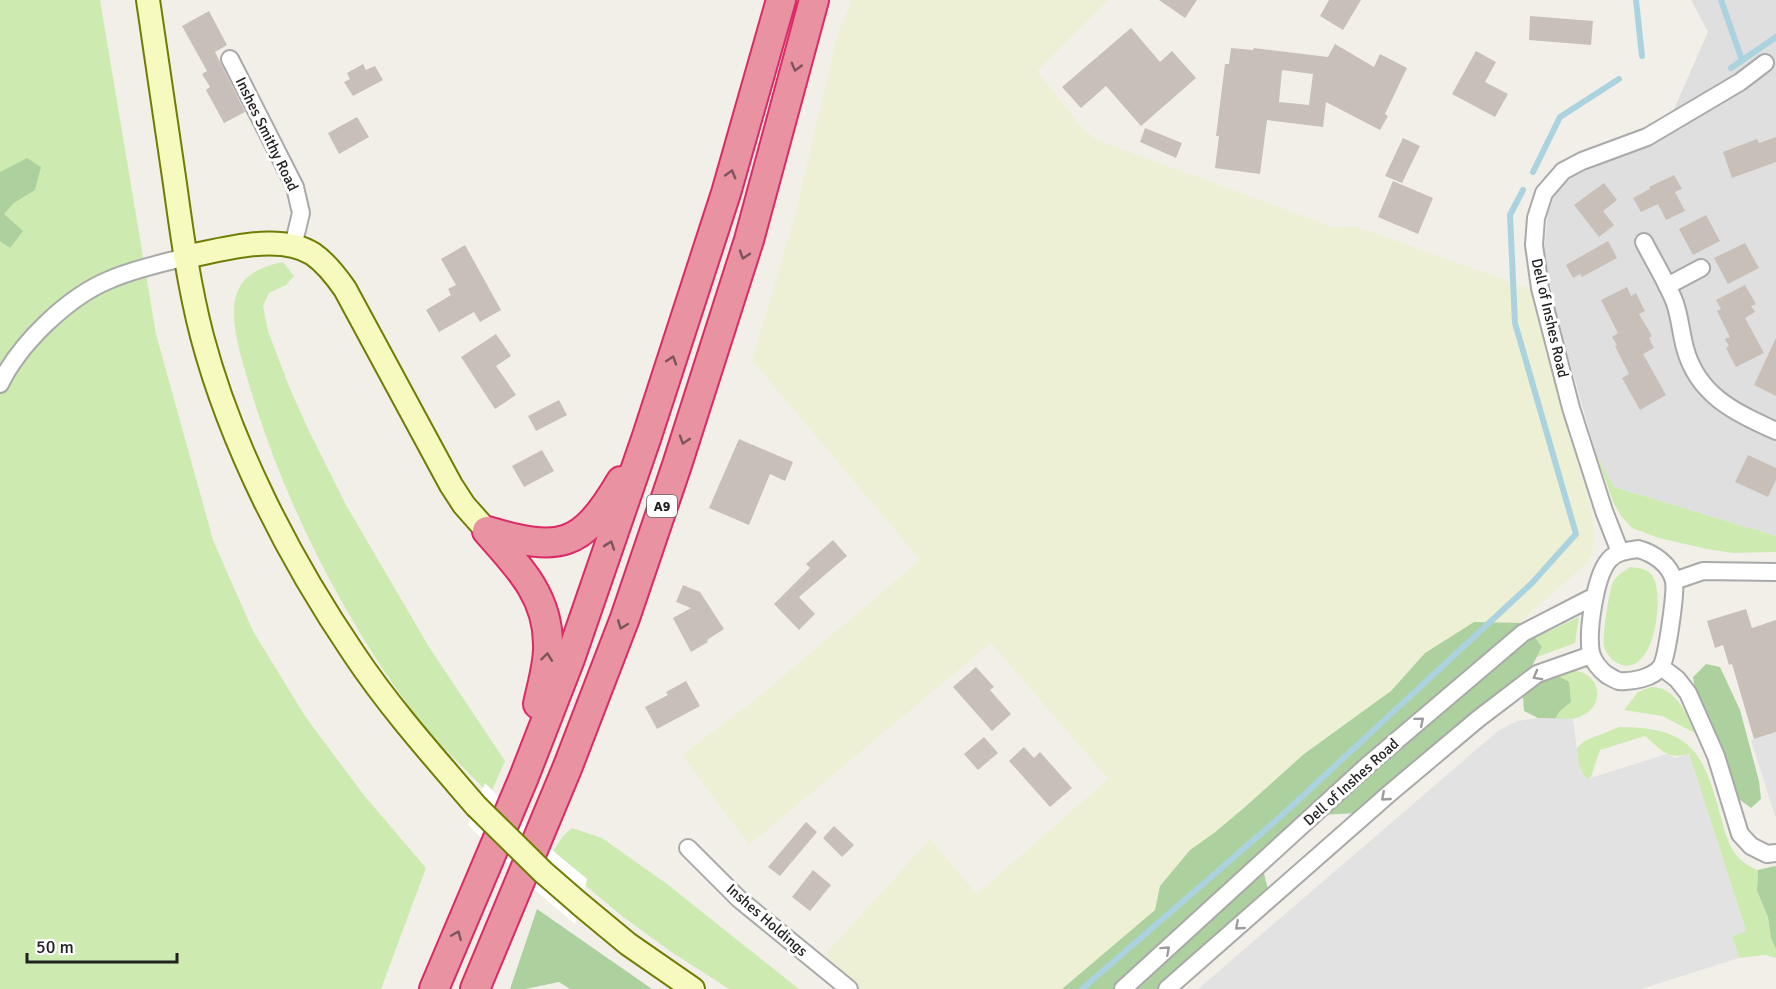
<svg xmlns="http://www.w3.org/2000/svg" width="1776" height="989" viewBox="0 0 1776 989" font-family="Signika,sans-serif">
	<rect width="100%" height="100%" fill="#f2efe9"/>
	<path fill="#e0dfdf" d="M 1691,0 L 1776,0 L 1776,536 L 1614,487 L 1596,454 L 1557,317 L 1544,252 L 1548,213 L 1555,194 L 1569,178 L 1661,139 L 1708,32 Z"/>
	<path fill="#eef0d5" d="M 852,0 L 1108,0 L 1037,71 L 1083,129 L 1097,140 L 1330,226 L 1358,227 L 1533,290 L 1591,511 L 1594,525 L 1594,538 L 1592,553 L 1586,564 L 1105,989 L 859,989 L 822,958 L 930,839 L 977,894 L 1108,779 L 991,643 L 749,845 L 682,755 L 756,699 L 920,560 L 752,360 L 795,215 L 837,36 Z"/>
	<path fill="#cdebb0" d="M 0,0 L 100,0 L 156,334 L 213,540 L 253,631 L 305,716 L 363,794 L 426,868 L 381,989 L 0,989 Z
		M 283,262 L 294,276 L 286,285 L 269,293 L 263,306 L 268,331 L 288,384 L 308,429 L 346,505 L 429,647 L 505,761 L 490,795 C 462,766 431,737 407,704 C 336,605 279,491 246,374 C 240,352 228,315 237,293 C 244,273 264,266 283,262 Z
		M 1596,454 L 1614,487 L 1776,536 L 1776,552 L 1733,553 L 1707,549 L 1659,538 L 1632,528 L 1621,516 L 1614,504 Z
		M 1630,567 C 1638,568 1645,568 1651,574 C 1667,590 1654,688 1614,661 C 1610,658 1605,651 1604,646 C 1602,637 1609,591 1613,582 C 1617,575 1623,572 1630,567 Z
		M 1579,617 L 1575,643 L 1537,657 L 1542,647 L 1535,638 Z
		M 1573,670 C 1602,674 1606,706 1580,717 C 1572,720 1563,719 1555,719 L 1560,711 L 1571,702 L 1542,679 Z
		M 1651,687 C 1676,687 1687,714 1695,733 L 1662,716 L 1624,710 L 1638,692 Z
		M 1619,727 C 1695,727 1704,755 1722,821 C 1728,844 1734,861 1758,870 L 1757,891 L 1768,917 L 1771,938 L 1776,949 L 1776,958 L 1766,955 L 1739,958 L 1732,936 L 1746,931 L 1689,754 C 1666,760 1662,750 1645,736 L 1600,750 L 1591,777 L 1587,779 C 1579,772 1576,758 1577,748 L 1584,741 Z
		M 572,828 L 602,838 L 667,884 L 799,989 L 729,989 L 670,951 L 622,916 L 586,886 L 587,879 L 553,851 L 563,836 Z"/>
	<path fill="#add19e" d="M 27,158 L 41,167 L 35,190 L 14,203 L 4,214 L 23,231 L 10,248 L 0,241 L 0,172 Z
		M 1474,622 L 1524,623 L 1542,647 L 1531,668 L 1357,813 L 1321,815 L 1263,870 L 1268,889 L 1158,989 L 1062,989 L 1155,910 L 1160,886 L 1190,850 L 1214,833 L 1245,807 L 1304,754 L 1391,691 L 1425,653 Z
		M 1706,664 L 1720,667 L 1740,710 L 1759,781 L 1761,799 L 1751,808 L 1732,794 L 1696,698 L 1693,677 Z
		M 1560,677 L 1569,682 L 1571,702 L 1560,711 L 1555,719 L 1538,718 L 1524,711 L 1523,697 L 1542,679 Z
		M 1775,866 L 1776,867 L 1776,949 L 1771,938 L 1768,917 L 1757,891 L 1758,870 Z
		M 537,909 L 652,989 L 570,989 L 559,982 L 525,989 L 510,989 Z"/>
	<path fill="#e2e2e2" d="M 1538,718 L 1573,719 L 1579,765 L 1581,772 L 1587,779 L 1667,754 L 1675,758 L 1689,754 L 1746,931 L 1732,936 L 1739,958 L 1641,989 L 1198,989 L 1498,731 L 1517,721 Z
		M 1776,732 L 1776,816 L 1775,816 L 1751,740 Z"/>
	<path fill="#fff" d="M 485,783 L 553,851 L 587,879 L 575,924 L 534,889 L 468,825 Z"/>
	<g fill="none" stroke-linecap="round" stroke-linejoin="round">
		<path stroke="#aad3df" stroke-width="6" d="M 1636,0 L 1642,56
			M 1721,0 L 1742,60
			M 1731,68 L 1776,37
			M 1533,172 L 1560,117 L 1619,79
			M 1082,989 L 1280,817 L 1532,583 L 1576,534 L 1515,323 L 1510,215 L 1523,190"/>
	</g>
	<path fill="#c7bfb8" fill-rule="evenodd" d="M 1159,0 L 1197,0 L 1185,18 Z
		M 1329,0 L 1361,0 L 1343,30 L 1320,16 Z
		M 209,11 L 227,45 L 215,52 L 245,112 L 224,123 L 206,90 L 210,87 L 202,74 L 207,71 L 182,26 Z
		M 1530,16 L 1593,21 L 1591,45 L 1529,40 Z
		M 1131,28 L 1160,62 L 1172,51 L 1196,78 L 1141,126 L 1106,86 L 1081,108 L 1062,87 Z
		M 1335,44 L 1374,67 L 1380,54 L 1407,68 L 1385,114 L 1388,116 L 1380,130 L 1326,102 L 1323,127 L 1267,120 L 1260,174 L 1215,168 L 1219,136 L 1216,136 L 1225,64 L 1229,64 L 1231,48 L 1253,50 L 1254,48 L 1328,57 ZM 1282,70 L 1313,74 L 1309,105 L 1279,102 Z
		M 1476,51 L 1496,62 L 1485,82 L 1508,94 L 1495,117 L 1452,94 Z
		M 363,64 L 366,70 L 375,66 L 383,80 L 353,96 L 344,82 L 350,79 L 347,73 Z
		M 357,117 L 369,137 L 339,154 L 328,133 Z
		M 1145,128 L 1182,143 L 1176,158 L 1140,142 Z
		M 1776,137 L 1776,162 L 1732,178 L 1723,152 L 1757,139 L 1759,143 Z
		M 1403,138 L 1420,146 L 1402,183 L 1385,176 Z
		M 1674,175 L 1682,189 L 1675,192 L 1685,211 L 1666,220 L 1658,204 L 1641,212 L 1633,198 L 1650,189 L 1649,187 Z
		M 1393,181 L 1433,198 L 1418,234 L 1378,217 Z
		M 1604,183 L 1617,200 L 1603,211 L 1614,225 L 1599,237 L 1574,205 Z
		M 1706,215 L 1720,241 L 1693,255 L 1679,229 Z
		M 1608,241 L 1617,258 L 1582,277 L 1580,274 L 1573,278 L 1566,265 Z
		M 1745,243 L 1759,268 L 1728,284 L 1714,258 Z
		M 465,245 L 501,310 L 480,322 L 474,312 L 439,332 L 426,310 L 451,295 L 448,289 L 456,285 L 441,259 Z
		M 1745,285 L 1756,304 L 1751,306 L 1755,312 L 1745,318 L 1764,353 L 1736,367 L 1726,348 L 1729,346 L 1725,339 L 1730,337 L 1717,311 L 1721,309 L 1716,300 Z
		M 1627,287 L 1631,296 L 1636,293 L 1645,311 L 1639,314 L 1652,336 L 1649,338 L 1654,348 L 1643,354 L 1666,395 L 1640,410 L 1622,378 L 1629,374 L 1615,346 L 1617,345 L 1612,337 L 1618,333 L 1601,300 Z
		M 496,334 L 511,356 L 496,366 L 516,395 L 495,409 L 461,357 Z
		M 1776,338 L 1776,396 L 1754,385 Z
		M 559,400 L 567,415 L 536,431 L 528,416 Z
		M 739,439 L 793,462 L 785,481 L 770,474 L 749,525 L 709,508 Z
		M 542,450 L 554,471 L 524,487 L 512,466 Z
		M 1748,455 L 1776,468 L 1776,480 L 1768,497 L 1735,482 Z
		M 833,540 L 847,556 L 799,597 L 815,614 L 799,630 L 774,604 L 810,568 L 806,564 Z
		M 683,585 L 700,592 L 724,629 L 707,640 L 708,642 L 691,652 L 673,618 L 691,608 L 676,602 Z
		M 1746,609 L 1752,628 L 1776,620 L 1776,732 L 1754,739 L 1732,664 L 1729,665 L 1723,645 L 1715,648 L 1707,621 Z
		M 976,667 L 994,687 L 990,690 L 1011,714 L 992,731 L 953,687 Z
		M 686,681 L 700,706 L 657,729 L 645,707 L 668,695 L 666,692 Z
		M 984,737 L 998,753 L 978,770 L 964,754 Z
		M 1024,747 L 1034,758 L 1040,752 L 1072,788 L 1050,807 L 1009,761 Z
		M 806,822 L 817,832 L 780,876 L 768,867 Z
		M 834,826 L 854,845 L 842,857 L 823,838 Z
		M 813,870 L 831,885 L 810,911 L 792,897 Z"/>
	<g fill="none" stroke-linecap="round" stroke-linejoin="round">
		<g stroke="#a9a9a9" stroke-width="20">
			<path id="street" d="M 230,59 L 295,187 L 301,213 L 293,246
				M 1644,242 C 1654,262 1667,282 1675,303 C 1680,318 1681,333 1685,348 C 1698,396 1735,412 1776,431
				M 1667,286 L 1701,268
				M 0,384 C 20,343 68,297 109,280 C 134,269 160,264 185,257
				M 1638,549 C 1653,553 1670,564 1674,581 C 1676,592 1667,658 1661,667 C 1653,678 1632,682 1619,681 C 1615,680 1611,677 1607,675 C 1600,670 1593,661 1591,653 C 1587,632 1595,576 1609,560 C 1617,551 1627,551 1638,549 Z
				M 1620,552 L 1604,511 L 1571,408 L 1540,288 L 1534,245 L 1536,218 L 1544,193 L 1563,171 L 1582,161 L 1647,137 L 1740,82 L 1765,63
				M 1674,581 L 1703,571 L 1776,572
				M 1661,667 L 1677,679 L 1688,693 L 1716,756 L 1740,834 L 1751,846 L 1767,854 L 1776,853
				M 688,848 L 739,899 L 849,989
				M 1123,989 L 1369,764 L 1523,633 L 1595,596
				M 1167,989 L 1390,793 L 1478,719 L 1537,674 L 1591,655"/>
		</g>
		<g stroke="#707d05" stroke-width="26">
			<path id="secondary" d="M 148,0 C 157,61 166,123 175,184 C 182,235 189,286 202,336 C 231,446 290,560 354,654 C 390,708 434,757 476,806
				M 185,257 C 222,250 279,232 313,254 C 326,263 336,276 345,289 L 451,485 L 464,505 L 487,531
				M 581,905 L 628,944 L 693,989"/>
		</g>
		<g stroke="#dc2a67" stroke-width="32">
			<path id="highway" d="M 487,531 C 517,565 548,595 548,644 C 549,663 542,685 538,704
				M 487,531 C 560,552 581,549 621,481
				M 434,989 L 524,777 L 570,659 L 647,436 L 726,193 L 781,0
				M 475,989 L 568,766 L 625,618 L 677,465 L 749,240 L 814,0"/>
		</g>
		<use href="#street" stroke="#fff" stroke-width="16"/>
		<use href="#secondary" stroke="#f7fabf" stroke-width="22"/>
		<use href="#highway" stroke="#e892a2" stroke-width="28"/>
		<g stroke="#707d05" stroke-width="26" stroke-linecap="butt">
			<path id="secondary-bridge" d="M 476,806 L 543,872 L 581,905"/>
		</g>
		<use href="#secondary-bridge" stroke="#f7fabf" stroke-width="22"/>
	</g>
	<defs><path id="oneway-chevron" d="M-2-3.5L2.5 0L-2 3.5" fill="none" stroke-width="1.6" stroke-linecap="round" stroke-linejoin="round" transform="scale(1.5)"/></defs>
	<g stroke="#7b545c">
		<use href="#oneway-chevron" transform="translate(796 67) rotate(105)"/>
		<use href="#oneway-chevron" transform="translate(731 174) rotate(-74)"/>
		<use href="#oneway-chevron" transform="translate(744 255) rotate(108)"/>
		<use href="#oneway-chevron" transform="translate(672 360) rotate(-72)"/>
		<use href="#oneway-chevron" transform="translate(684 440) rotate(108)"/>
		<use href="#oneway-chevron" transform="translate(610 545) rotate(-71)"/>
		<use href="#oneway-chevron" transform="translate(622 625) rotate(111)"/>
		<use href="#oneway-chevron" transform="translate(547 657) rotate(-83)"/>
		<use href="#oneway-chevron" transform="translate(457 935) rotate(-67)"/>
	</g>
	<g stroke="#9c9c9c">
		<use href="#oneway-chevron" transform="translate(1537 676) rotate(151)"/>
		<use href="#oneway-chevron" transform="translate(1420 721) rotate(-40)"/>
		<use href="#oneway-chevron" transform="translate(1385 797) rotate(139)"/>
		<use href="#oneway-chevron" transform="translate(1239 926) rotate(139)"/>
		<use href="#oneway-chevron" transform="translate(1166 950) rotate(-42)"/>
	</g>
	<g text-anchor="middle" stroke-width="6" stroke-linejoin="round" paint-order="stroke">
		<rect fill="#fff" stroke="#646464" stroke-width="1.5" x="647" y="495" width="30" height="22" rx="4.5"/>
		<g font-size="14" font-weight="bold" fill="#222">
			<text x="662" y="511">A9</text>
		</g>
		<g font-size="15" fill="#222" stroke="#fff">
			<text transform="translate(267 134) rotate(64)" y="5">Inshes Smithy Road</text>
			<text transform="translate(1550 318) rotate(77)" y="5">Dell of Inshes Road</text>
			<text transform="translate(1351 782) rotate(-42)" y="5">Dell of Inshes Road</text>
			<text transform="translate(767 920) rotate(41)" y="5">Inshes Holdings</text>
		</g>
	</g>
	<path d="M27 953v9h150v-9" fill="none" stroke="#222222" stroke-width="3"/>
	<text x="36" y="953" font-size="18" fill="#222222" stroke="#ffffff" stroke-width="4.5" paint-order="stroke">50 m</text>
</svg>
